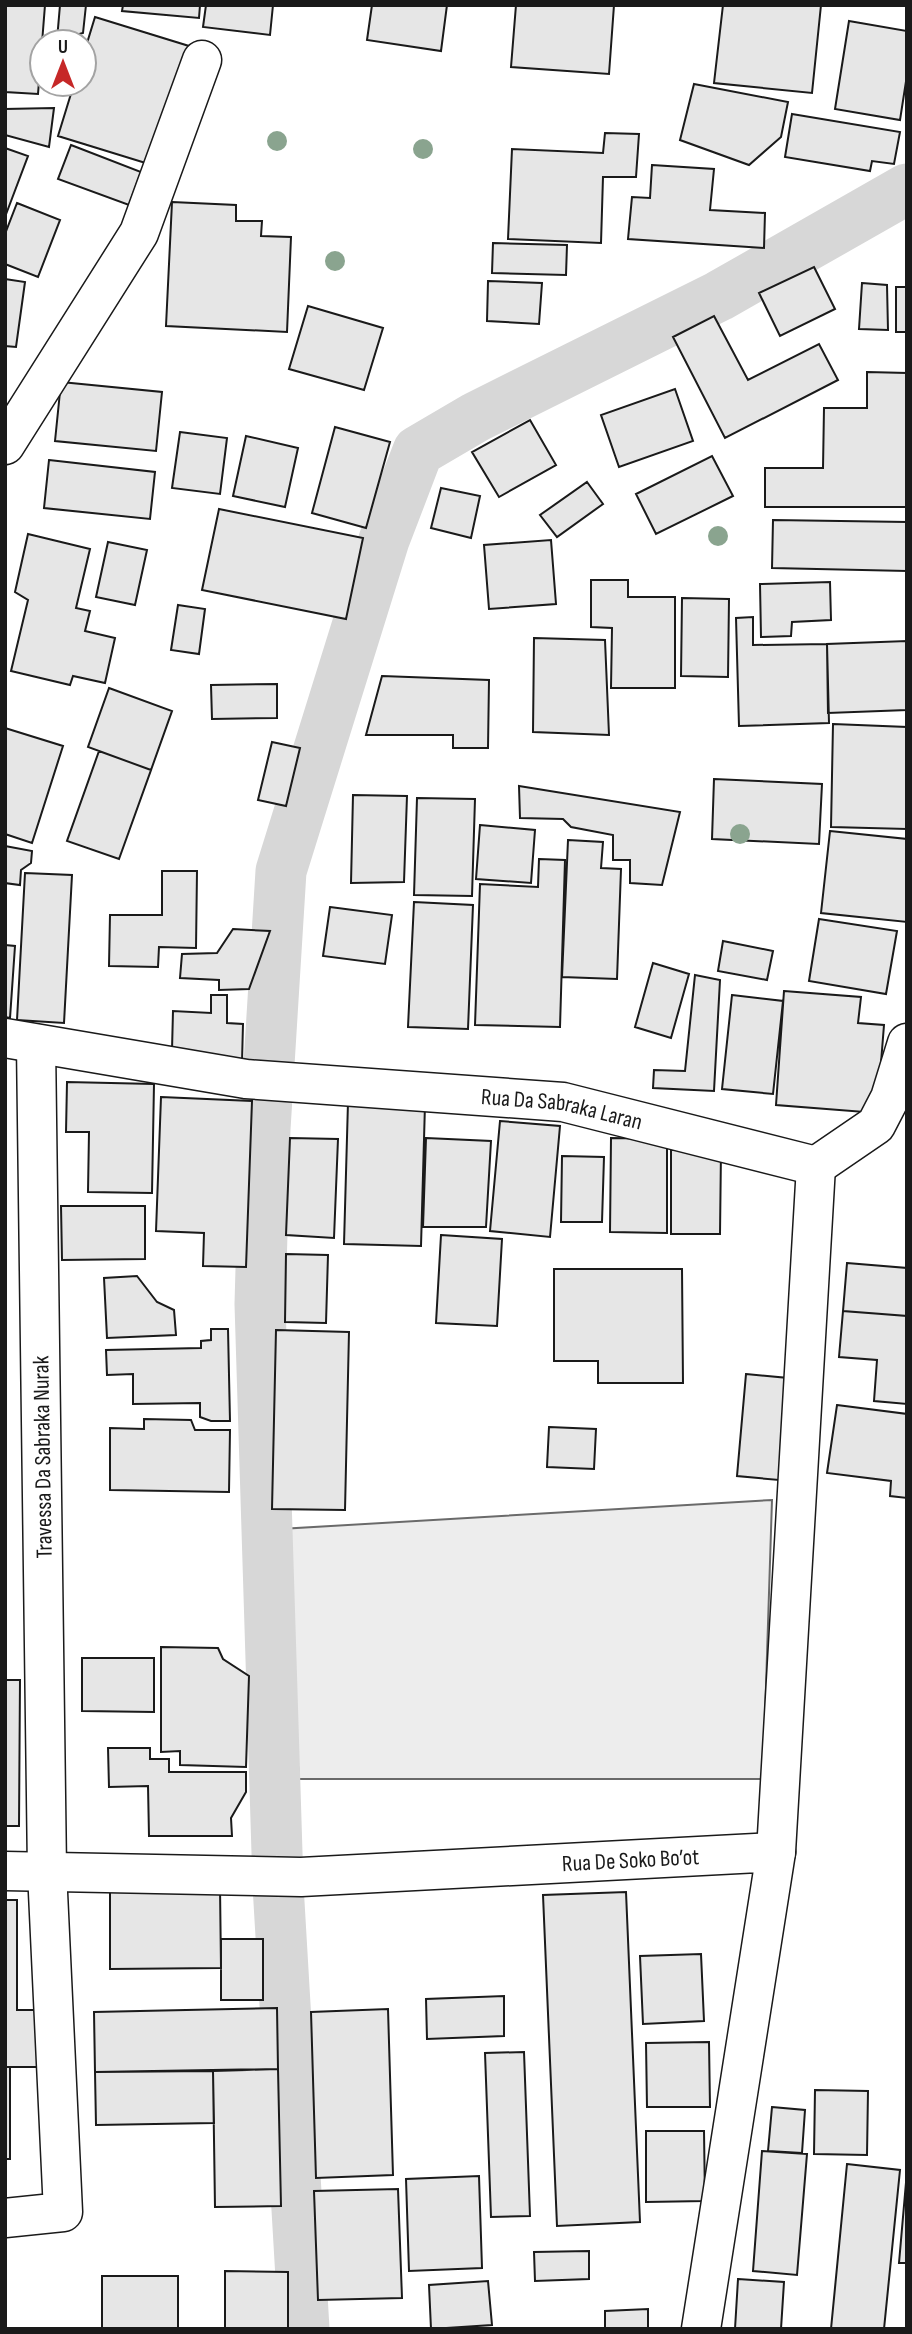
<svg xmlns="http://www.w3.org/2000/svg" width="912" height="2334" viewBox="0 0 912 2334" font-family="'Sofia Sans Condensed',sans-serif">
	<rect width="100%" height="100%" fill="#fff"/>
	<path fill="#ededed" stroke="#6a6a6a" stroke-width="2" d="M 772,1500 L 763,1779 L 299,1779 L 280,1529 Z"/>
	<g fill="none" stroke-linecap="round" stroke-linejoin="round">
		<path stroke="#d7d7d7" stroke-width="51" d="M 304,2329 L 278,1885 L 260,1304 L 265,1129 L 281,871 L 384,540 L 418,451 L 476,417 L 719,296 L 907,189"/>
	</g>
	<path fill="#e6e6e6" stroke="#1a1a1a" stroke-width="2" d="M 5,5 L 45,5 L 38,94 L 5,92 Z
		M 60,5 L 86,5 L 83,33 L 57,40 Z
		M 123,5 L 200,5 L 199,18 L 122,11 Z
		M 206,5 L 273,5 L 270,35 L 203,27 Z
		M 372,5 L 447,5 L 441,51 L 367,40 Z
		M 516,5 L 614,5 L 609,74 L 511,67 Z
		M 723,5 L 821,5 L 812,93 L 714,83 Z
		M 95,17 L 189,46 L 152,165 L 58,136 L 74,84 L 84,84 L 84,53 Z
		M 849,21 L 907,31 L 907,75 L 900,120 L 835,109 Z
		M 694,84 L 788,102 L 781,137 L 749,165 L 680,140 Z
		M 54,108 L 49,147 L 5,135 L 5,109 Z
		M 792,114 L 900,132 L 894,164 L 872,161 L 870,171 L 785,157 Z
		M 605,133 L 639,134 L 636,177 L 603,177 L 601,243 L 508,239 L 512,149 L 603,153 Z
		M 71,145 L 141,172 L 129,205 L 58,179 Z
		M 5,148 L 28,156 L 5,217 Z
		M 652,165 L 714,169 L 710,210 L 765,213 L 764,248 L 628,239 L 632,197 L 650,198 Z
		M 172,202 L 236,205 L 236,221 L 262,221 L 261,236 L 291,237 L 287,332 L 166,326 Z
		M 17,203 L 60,220 L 38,277 L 5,264 L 5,234 Z
		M 493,243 L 567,245 L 566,275 L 492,273 Z
		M 814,267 L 835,309 L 780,336 L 759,293 Z
		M 5,279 L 25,282 L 16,347 L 5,346 Z
		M 488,281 L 542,283 L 539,324 L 487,321 Z
		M 862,283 L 887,285 L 888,330 L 859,329 Z
		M 896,287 L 907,287 L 907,332 L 896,332 Z
		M 308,306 L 383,328 L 364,390 L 289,369 Z
		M 714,316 L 748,380 L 819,344 L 838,380 L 725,438 L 673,337 Z
		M 867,372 L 907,373 L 907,507 L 765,507 L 765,468 L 823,468 L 824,408 L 867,408 Z
		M 61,382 L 162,392 L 156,451 L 55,441 Z
		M 675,389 L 693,441 L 619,467 L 601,415 Z
		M 530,420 L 556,465 L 499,497 L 472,452 Z
		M 335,427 L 390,442 L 366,528 L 312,513 Z
		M 180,432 L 227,438 L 220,494 L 172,488 Z
		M 246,436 L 298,448 L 285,507 L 233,496 Z
		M 712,456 L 733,496 L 656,534 L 636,494 Z
		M 49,460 L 155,472 L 150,519 L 44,508 Z
		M 587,482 L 603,504 L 557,537 L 540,515 Z
		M 441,488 L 480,496 L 471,538 L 431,528 Z
		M 219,509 L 363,538 L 346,619 L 202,590 Z
		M 773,520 L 907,522 L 907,571 L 772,568 Z
		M 28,534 L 90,549 L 76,608 L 90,611 L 85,631 L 115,638 L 105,683 L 73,676 L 70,685 L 11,671 L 28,600 L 15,592 Z
		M 551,540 L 556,604 L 489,609 L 484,545 Z
		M 108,542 L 147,550 L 135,605 L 96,597 Z
		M 591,580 L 628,580 L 628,597 L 675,597 L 675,688 L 611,688 L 612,628 L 591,627 Z
		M 830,582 L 831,620 L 792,622 L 791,636 L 761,637 L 760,584 Z
		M 682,598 L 729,599 L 728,677 L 681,676 Z
		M 178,605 L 205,609 L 199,654 L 171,650 Z
		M 753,617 L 753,645 L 827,644 L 829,723 L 739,726 L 736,618 Z
		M 534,638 L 605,640 L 609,735 L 533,732 Z
		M 907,641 L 907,710 L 828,713 L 827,644 Z
		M 382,676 L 489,680 L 488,748 L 453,748 L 453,735 L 366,735 Z
		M 277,684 L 277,718 L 212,719 L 211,685 Z
		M 109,688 L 172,711 L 151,770 L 88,747 Z
		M 833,724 L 907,727 L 907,829 L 831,827 Z
		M 5,728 L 63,746 L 32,843 L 5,834 Z
		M 272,742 L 300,748 L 286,806 L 258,800 Z
		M 99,751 L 151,770 L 119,859 L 67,841 Z
		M 714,779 L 822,784 L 819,844 L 712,839 Z
		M 519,786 L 680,812 L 662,885 L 630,883 L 630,860 L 613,860 L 613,835 L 571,827 L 563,819 L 520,818 Z
		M 353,795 L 407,796 L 404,882 L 351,883 Z
		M 417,798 L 475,799 L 472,896 L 414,895 Z
		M 480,825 L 535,830 L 531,883 L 476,879 Z
		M 830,831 L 907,839 L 907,922 L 821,913 Z
		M 568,840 L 603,842 L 601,868 L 621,869 L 617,979 L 562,977 Z
		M 5,846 L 32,851 L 31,863 L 21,870 L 20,885 L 5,883 Z
		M 539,859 L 565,860 L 560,1027 L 475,1025 L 480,884 L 538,887 Z
		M 162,871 L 197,871 L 196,948 L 159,947 L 158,967 L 109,966 L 110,915 L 162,915 Z
		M 25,873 L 72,875 L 64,1023 L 17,1020 Z
		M 414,902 L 473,905 L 468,1029 L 408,1027 Z
		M 330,907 L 392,915 L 385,964 L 323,956 Z
		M 819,919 L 897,931 L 886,994 L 809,981 Z
		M 233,929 L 270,931 L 249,989 L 219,990 L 219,980 L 180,978 L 182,954 L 217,953 Z
		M 723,941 L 773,951 L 767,980 L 718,971 Z
		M 5,945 L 15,946 L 10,1018 L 5,1017 Z
		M 653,963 L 689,974 L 671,1038 L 635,1027 Z
		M 695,975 L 720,980 L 714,1091 L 653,1088 L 654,1070 L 685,1071 Z
		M 784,991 L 861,997 L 858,1023 L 884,1025 L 877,1113 L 776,1105 Z
		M 211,995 L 227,995 L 227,1023 L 243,1024 L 242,1062 L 172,1050 L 173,1011 L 211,1013 Z
		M 732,995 L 783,1001 L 773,1094 L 722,1089 Z
		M 67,1082 L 154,1084 L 152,1193 L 88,1192 L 89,1132 L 66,1132 Z
		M 161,1097 L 252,1101 L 246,1267 L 203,1266 L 204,1233 L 156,1231 Z
		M 348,1102 L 425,1104 L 421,1246 L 344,1244 Z
		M 500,1121 L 560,1126 L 550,1237 L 490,1231 Z
		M 290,1138 L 338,1139 L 334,1238 L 286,1235 Z
		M 426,1138 L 491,1141 L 486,1227 L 423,1227 Z
		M 611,1138 L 667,1139 L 667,1233 L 610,1232 Z
		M 671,1150 L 721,1150 L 720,1234 L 671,1234 Z
		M 562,1156 L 604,1157 L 602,1222 L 561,1222 Z
		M 61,1206 L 145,1206 L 145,1259 L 62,1260 Z
		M 441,1235 L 502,1239 L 497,1326 L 436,1323 Z
		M 286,1254 L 328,1255 L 326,1323 L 285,1322 Z
		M 847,1263 L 907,1268 L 907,1316 L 843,1311 Z
		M 554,1269 L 682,1269 L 683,1383 L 598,1383 L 598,1361 L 554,1361 Z
		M 137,1276 L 157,1302 L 174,1310 L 176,1335 L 107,1338 L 104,1278 Z
		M 843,1311 L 907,1316 L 907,1404 L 874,1401 L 877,1360 L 839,1357 Z
		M 211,1329 L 228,1329 L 230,1421 L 211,1421 L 200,1417 L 200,1403 L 133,1404 L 133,1374 L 107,1375 L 106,1350 L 201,1348 L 201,1341 L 211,1340 Z
		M 276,1330 L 349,1332 L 345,1510 L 272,1509 Z
		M 746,1374 L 788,1378 L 779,1480 L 737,1476 Z
		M 837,1405 L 907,1414 L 907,1498 L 890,1496 L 891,1481 L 827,1473 Z
		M 144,1419 L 191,1420 L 195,1430 L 230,1430 L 229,1492 L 110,1490 L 110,1428 L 144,1429 Z
		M 549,1427 L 596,1429 L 594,1469 L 547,1467 Z
		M 161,1647 L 218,1648 L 223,1659 L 249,1676 L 246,1767 L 180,1765 L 180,1751 L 161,1752 Z
		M 82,1658 L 154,1658 L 154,1712 L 82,1711 Z
		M 5,1680 L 20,1680 L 19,1826 L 5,1826 Z
		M 108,1748 L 150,1748 L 150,1759 L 169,1759 L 169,1772 L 246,1772 L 246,1792 L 231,1818 L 232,1836 L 149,1836 L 148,1786 L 109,1787 Z
		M 220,1887 L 221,1968 L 110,1969 L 110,1888 Z
		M 626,1892 L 640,2222 L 557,2226 L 543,1895 Z
		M 5,1900 L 17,1900 L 17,2010 L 39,2010 L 39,2067 L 5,2067 Z
		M 221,1939 L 263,1939 L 263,2000 L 221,2000 Z
		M 701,1954 L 704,2021 L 643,2024 L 640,1956 Z
		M 504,1996 L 504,2036 L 427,2039 L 426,1999 Z
		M 277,2008 L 278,2069 L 95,2072 L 94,2012 Z
		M 388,2009 L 393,2175 L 316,2178 L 311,2012 Z
		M 709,2042 L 710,2107 L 647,2107 L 646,2043 Z
		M 524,2052 L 530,2216 L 491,2217 L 485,2053 Z
		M 5,2067 L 10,2067 L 10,2159 L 5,2159 Z
		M 278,2069 L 281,2206 L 215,2207 L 213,2071 Z
		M 213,2071 L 214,2123 L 96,2125 L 95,2072 Z
		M 815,2090 L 868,2091 L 867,2155 L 814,2154 Z
		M 772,2107 L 805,2110 L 802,2153 L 768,2151 Z
		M 646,2131 L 704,2131 L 705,2201 L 646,2202 Z
		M 762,2151 L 807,2154 L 797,2275 L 753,2271 Z
		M 847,2164 L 900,2170 L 884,2329 L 831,2329 Z
		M 907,2171 L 907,2263 L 899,2263 Z
		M 479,2176 L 482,2268 L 409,2271 L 406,2179 Z
		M 398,2189 L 402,2298 L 318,2300 L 314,2191 Z
		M 589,2251 L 589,2279 L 535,2281 L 534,2252 Z
		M 225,2271 L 288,2272 L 288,2329 L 225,2329 Z
		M 102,2276 L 178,2276 L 178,2329 L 102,2329 Z
		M 738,2279 L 784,2282 L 781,2329 L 735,2329 Z
		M 488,2281 L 492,2325 L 431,2329 L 429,2285 Z
		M 648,2309 L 648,2329 L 605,2329 L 605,2311 Z"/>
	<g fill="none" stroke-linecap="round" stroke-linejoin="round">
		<g stroke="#1a1a1a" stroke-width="41">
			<g id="minor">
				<path d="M 5,445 L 139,233 L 202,60"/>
				<path id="s1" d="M 5,1038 L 246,1079 L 563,1102 L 816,1166"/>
				<path d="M 816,1166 L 876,1125 L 890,1098 L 907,1043"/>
				<path d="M 776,1852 L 816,1166"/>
				<path id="s2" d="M 5,1871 L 301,1877 L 776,1852 L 701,2329"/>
				<path d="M 5,2218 L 63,2212 L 47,1871 L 36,1044"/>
			</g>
		</g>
		<use href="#minor" stroke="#fff" stroke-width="38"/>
	</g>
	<g fill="#8aa48f">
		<circle cx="277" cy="141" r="10"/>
		<circle cx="423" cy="149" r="10"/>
		<circle cx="335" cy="261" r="10"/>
		<circle cx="718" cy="536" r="10"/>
		<circle cx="740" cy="834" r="10"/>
	</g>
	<g text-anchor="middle" stroke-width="5" stroke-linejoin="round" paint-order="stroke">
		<g font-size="23" fill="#1a1a1a" stroke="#fff">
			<text dy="8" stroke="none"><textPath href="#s1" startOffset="562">Rua Da Sabraka Laran</textPath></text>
			<text transform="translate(42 1457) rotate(-91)" y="8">Travessa Da Sabraka Nurak</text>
			<text dy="8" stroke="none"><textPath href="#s2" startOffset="626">Rua De Soko Bo’ot</textPath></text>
		</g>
	</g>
	<rect width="912" height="2334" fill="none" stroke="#1a1a1a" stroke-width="14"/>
	<g transform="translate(63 63)"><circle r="33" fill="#ffffff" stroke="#a3a3a3" stroke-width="2"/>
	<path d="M0-5L12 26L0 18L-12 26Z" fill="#c62828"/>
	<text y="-10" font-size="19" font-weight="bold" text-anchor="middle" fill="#1a1a1a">U</text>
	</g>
</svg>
